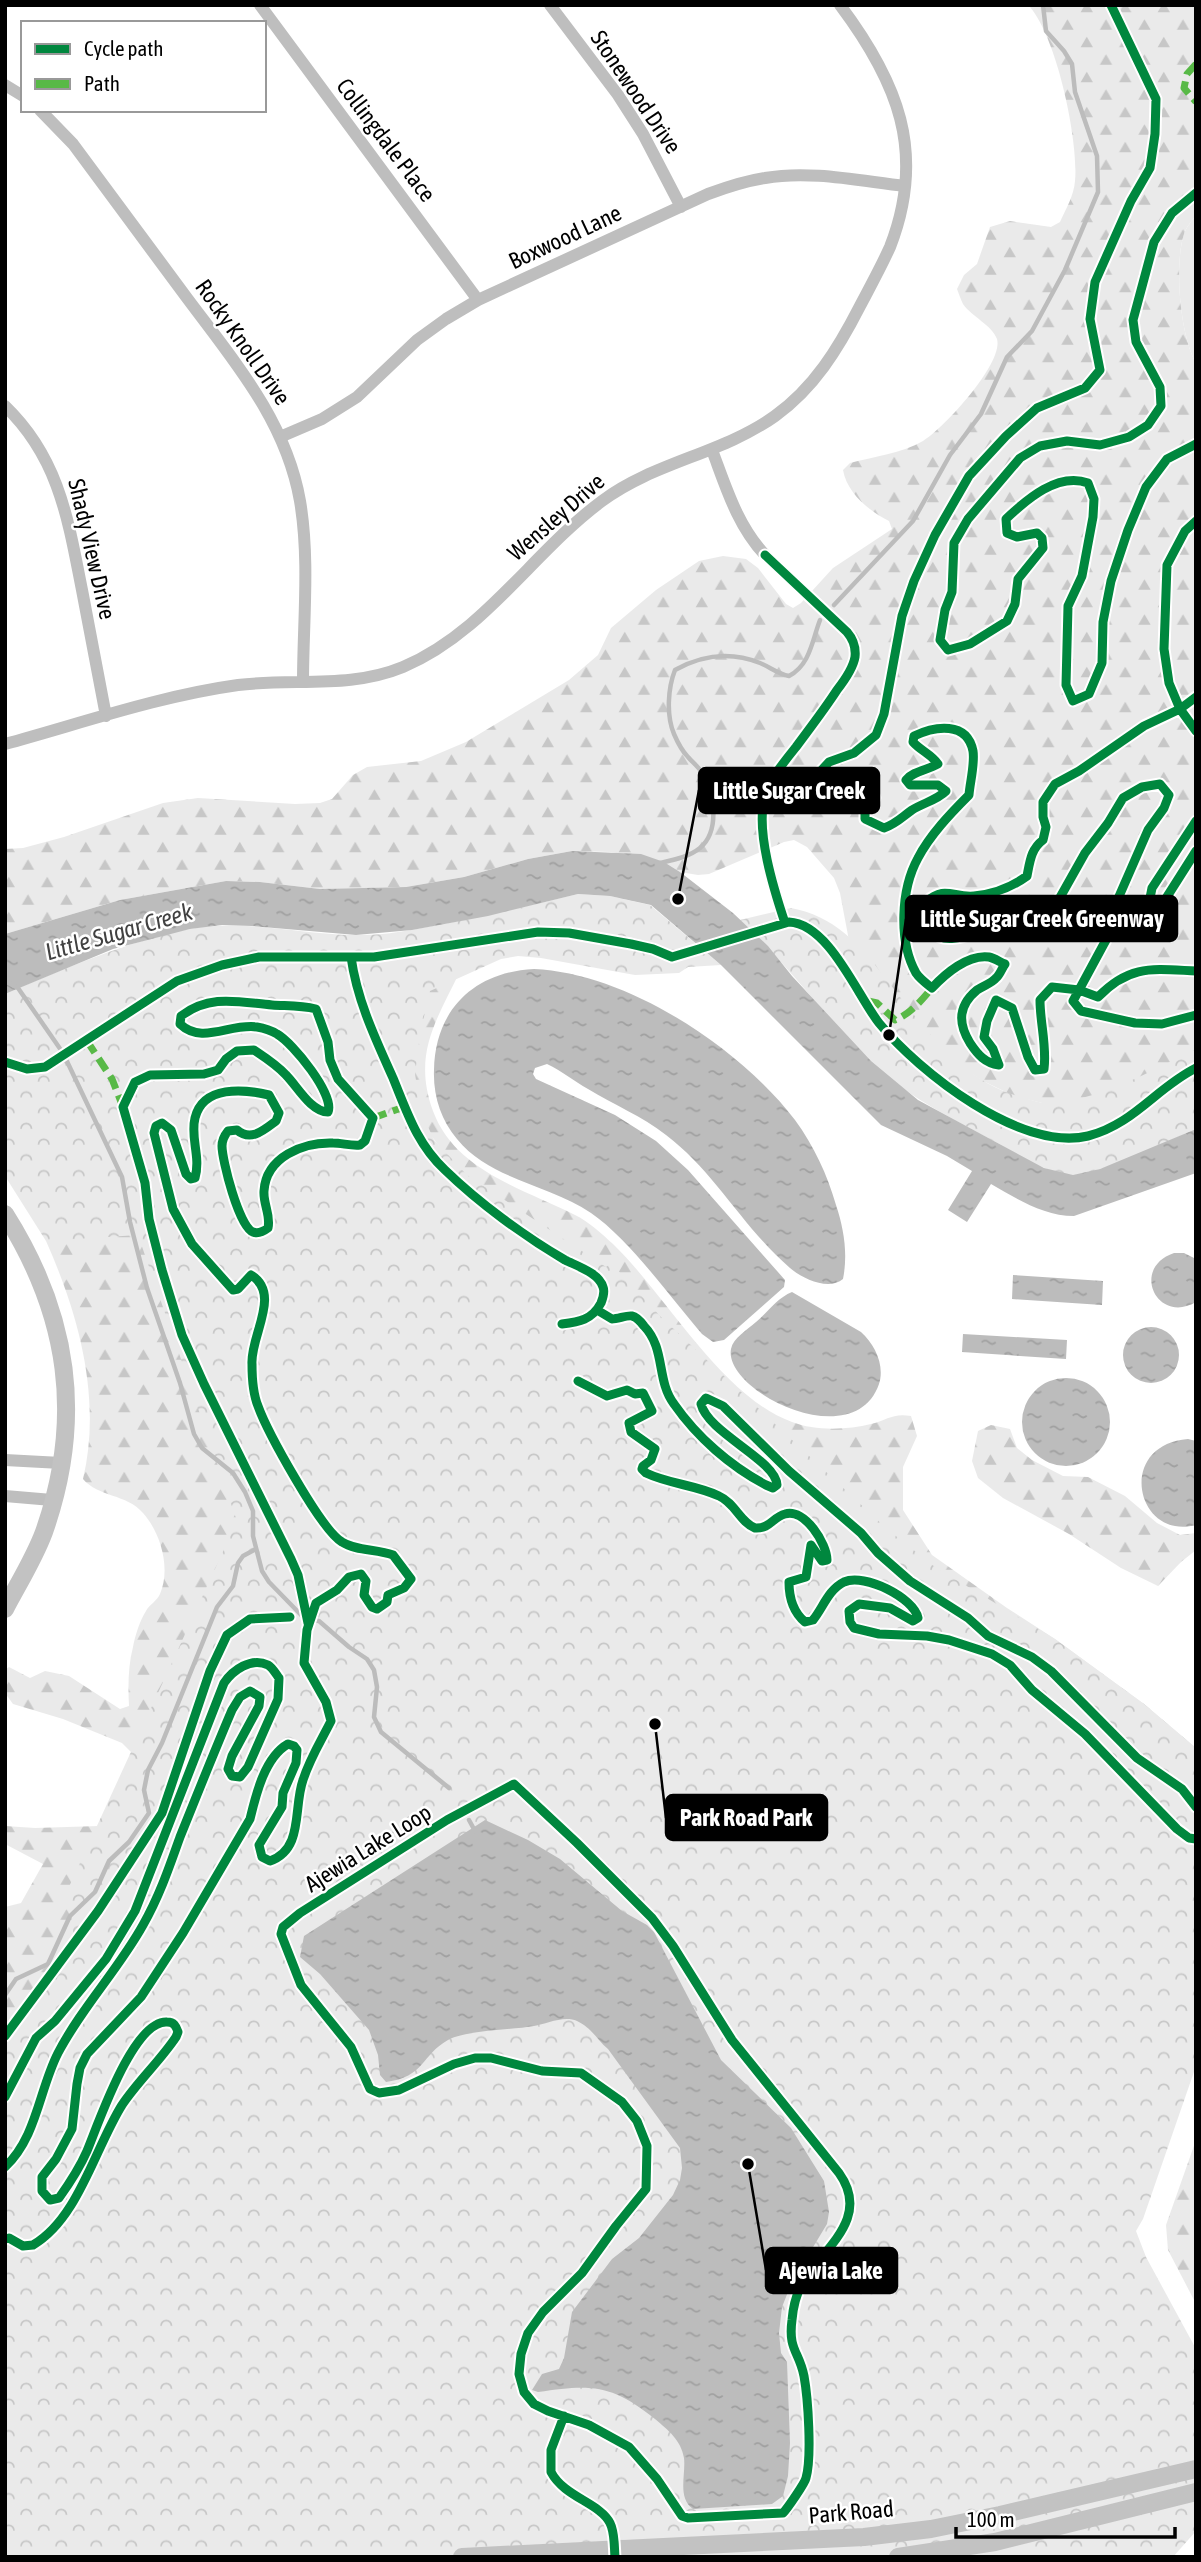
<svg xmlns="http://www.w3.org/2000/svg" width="1201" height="2562" viewBox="0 0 1201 2562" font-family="'Asap Condensed',sans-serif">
	<defs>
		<pattern id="forest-firs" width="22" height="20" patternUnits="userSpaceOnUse" patternTransform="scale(1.75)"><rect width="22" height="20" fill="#eaeaea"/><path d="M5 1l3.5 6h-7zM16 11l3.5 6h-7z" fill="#c7c7c7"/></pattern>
		<pattern id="park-crowns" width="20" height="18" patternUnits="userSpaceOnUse" patternTransform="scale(1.75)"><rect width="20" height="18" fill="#eaeaea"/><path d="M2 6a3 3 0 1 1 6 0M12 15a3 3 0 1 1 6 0" fill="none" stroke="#c7c7c7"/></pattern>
		<pattern id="water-ripples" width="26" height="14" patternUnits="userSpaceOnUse" patternTransform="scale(1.75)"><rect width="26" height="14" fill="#bcbcbc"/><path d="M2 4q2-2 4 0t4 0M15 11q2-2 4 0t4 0" fill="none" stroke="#a0a0a0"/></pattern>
	</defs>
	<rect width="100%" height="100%" fill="#fff"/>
	<path fill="#eaeaea" d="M 1196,215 L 1196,363 C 1180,335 1174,265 1184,234 C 1186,227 1192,221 1196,215 Z"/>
	<path fill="url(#forest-firs)" d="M 1028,5 L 1196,5 L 1196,215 C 1192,221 1186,227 1184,234 C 1174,265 1180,335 1196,363 L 1196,1058 L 1078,1112 L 1014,1096 L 981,1080 L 926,1043 L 850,946 L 840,893 L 834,878 L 807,847 L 794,840 L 784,842 L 709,874 L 698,875 L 680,872 L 664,862 L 611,852 L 572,851 L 528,859 L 464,877 L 406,887 L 320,889 L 260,882 L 226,881 L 120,900 L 5,934 L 5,849 L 23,848 L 64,837 L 163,803 L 198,798 L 295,804 L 320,803 L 332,799 L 353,775 L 367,767 L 421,761 L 466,742 L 569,680 L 598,655 L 611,628 L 656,590 L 699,561 L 723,556 L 746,559 L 758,568 L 786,604 L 793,608 L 801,603 L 833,568 L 892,529 L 889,521 C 869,511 847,493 843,470 L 850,463 C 873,457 902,453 923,441 C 943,429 1004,363 997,339 C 992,325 972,317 963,304 C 961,300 959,294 957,289 L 964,275 L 977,264 L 990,227 L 1010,221 L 1051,227 L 1060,222 C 1066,209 1074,195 1075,181 C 1079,141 1056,33 1028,5 Z
		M 365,966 L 460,971 C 437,1020 412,1053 433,1111 C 455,1171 524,1189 575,1215 C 588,1221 602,1234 613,1244 C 667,1296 721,1396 792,1422 C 815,1431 847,1430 871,1424 C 888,1420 892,1413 911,1416 L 917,1436 L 903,1467 L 903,1510 L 932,1555 L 1007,1608 L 1055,1639 L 1144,1704 L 1196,1748 L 1196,1931 L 461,1175 L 414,1113 Z
		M 5,1069 L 275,1405 L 5,2298 L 5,1907 L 21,1903 L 43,1864 L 5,1844 L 5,1826 L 35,1828 L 99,1826 L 134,1755 L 122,1743 L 63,1719 L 13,1704 L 5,1693 L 5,1670 L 9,1667 L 30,1678 L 45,1671 L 69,1676 L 120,1709 L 129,1706 C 128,1687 128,1666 133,1647 C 135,1636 140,1620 146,1611 C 149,1605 157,1601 160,1594 C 171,1569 161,1533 143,1513 C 127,1494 98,1497 83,1479 C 102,1399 79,1315 46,1241 L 50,1232 Z
		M 991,1425 L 1010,1429 L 1017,1448 L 1032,1460 L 1063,1476 L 1088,1477 L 1125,1496 L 1157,1523 L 1180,1535 L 1196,1533 L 1196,1550 L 1181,1562 L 1158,1586 L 1121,1568 L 1069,1534 L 1003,1498 L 978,1478 L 972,1461 L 978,1431 Z
		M 1196,2140 L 1196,2299 L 1194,2300 L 1168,2250 L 1166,2225 Z"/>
	<path fill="url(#park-crowns)" d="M 578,894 L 610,896 L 650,905 L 721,965 L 688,967 L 679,973 L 635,975 L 541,958 L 518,956 L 501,959 L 430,991 L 420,1034 L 415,1074 L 421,1111 L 434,1140 L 467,1175 L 606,1267 L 611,1263 L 661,1317 L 887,1529 L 935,1567 L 1055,1639 L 1144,1704 L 1196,1748 L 1196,2066 L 1143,2219 L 1136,2231 L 1146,2257 L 1196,2349 L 1196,2531 L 1173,2557 L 5,2557 L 5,2036 L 75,1949 L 68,1889 L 237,1521 L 138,1235 L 46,1241 L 5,1176 L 5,994 C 66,968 125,942 190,929 C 245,919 300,934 354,935 C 382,936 411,930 438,925 C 485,916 532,905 578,894 Z
		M 791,908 C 833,916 858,942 883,975 C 921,1024 961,1083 1025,1098 C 1032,1100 1039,1103 1046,1103 C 1097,1102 1151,1071 1196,1049 L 1196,1129 C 1169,1140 1097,1176 1072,1175 C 1044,1173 1018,1154 994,1141 C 951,1118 906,1096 870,1061 C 824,1016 787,963 740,920 Z"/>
	<path fill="url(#water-ripples)" d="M 572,851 L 641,854 L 664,862 L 680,872 L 733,913 L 768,946 L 792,976 L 871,1061 L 918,1100 L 1044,1168 L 1073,1175 L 1100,1169 L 1196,1129 L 1196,1173 L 1074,1216 C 1044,1216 1017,1199 991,1184 L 967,1222 L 948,1210 L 972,1171 L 947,1156 L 881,1125 L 721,965 L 651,905 L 610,896 L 578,894 L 488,916 L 412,930 L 356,935 L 252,926 L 222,925 L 190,929 L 113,949 L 5,994 L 5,934 L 120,900 L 226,881 L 260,882 L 320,889 L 406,887 L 464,877 L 528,859 Z
		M 534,969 C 627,973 739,1047 795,1120 C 814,1146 827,1174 836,1205 C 844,1229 848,1254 843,1279 C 829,1291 803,1279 790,1268 C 744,1229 715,1172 666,1135 C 642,1116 614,1105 588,1089 C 574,1081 562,1071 547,1064 L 535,1068 L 533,1074 L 536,1079 L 615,1115 L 656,1141 L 688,1170 L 785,1280 L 784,1287 L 724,1340 L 713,1342 L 702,1334 C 671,1298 629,1239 591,1213 C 549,1184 490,1180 457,1139 C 441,1120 433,1096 434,1070 C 435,1010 474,972 534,969 Z
		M 1174,1253 L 1184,1253 L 1196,1259 L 1196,1302 C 1157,1325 1130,1268 1174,1253 Z
		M 1013,1275 L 1103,1281 L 1102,1305 L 1012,1299 Z
		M 792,1292 L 861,1332 C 875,1345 885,1365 879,1384 C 854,1456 723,1391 731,1349 C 733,1338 747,1330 756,1322 C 767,1313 777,1298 792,1292 Z
		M1123 1355a28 28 0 1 1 56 0a28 28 0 1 1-56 0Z
		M 963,1334 L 1067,1340 L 1066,1359 L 962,1352 Z
		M1022 1422a44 44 0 1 1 88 0a44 44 0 1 1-88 0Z
		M 1188,1439 L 1196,1441 L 1196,1525 C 1136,1541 1115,1445 1188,1439 Z
		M 485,1820 L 528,1840 L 560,1859 L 622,1911 L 647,1925 L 654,1932 L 721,2060 L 791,2128 L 824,2181 L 829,2212 L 827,2224 L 792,2282 L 782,2307 L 779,2333 L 781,2353 L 787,2362 L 790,2443 L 788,2476 L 783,2496 L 772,2504 L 693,2509 C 677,2497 686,2475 684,2458 C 681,2440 668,2430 655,2419 C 612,2384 591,2384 538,2392 L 532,2390 L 542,2374 L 559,2369 L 564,2358 L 572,2312 L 612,2259 L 639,2238 L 673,2195 L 680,2180 L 682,2168 L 680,2148 L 608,2049 C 596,2039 593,2029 577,2021 C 564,2015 546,2024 534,2026 C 512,2030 466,2030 448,2040 C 421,2055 425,2077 386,2082 L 380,2075 L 378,2055 L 369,2030 L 320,1974 L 300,1957 L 304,1936 Z"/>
	<path fill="#fff" d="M 754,927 L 761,934 L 701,953 L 694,946 Z"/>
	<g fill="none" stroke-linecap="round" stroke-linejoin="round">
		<path stroke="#bcbcbc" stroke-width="4.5" d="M 834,605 L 913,521 L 950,455 L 981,414 L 1007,357 L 1032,331 L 1065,270 L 1098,192 L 1097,156 L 1075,92 L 1072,64 L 1064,51 L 1046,31 L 1043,5
			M 660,863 C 673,860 689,857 700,848 C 720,831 715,793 702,773 C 699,767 692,762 688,757 C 682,751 677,741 674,734 C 666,715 668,688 675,670 C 702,655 730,651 760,663 C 770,667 778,674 789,676 C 810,665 812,641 820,620
			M 5,981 L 18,988 L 63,1053 L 122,1177 L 130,1222 L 147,1288 L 180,1383 L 194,1434 L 202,1448 L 233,1473 L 245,1492 L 253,1511 L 253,1536 L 262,1571 L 269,1582 L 305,1619 L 319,1621 L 349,1647 L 367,1659 L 374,1670 L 377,1687 L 374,1717 L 381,1732 L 449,1788
			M 469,1820 L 475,1831
			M 5,1995 L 16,1979 L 48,1964 L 70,1916 L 95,1892 L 109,1861 L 129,1842 L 149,1813 L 144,1790 L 148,1770 L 162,1743 L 217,1607 L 233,1586 L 238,1563 L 243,1556 L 256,1549"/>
		<path stroke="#bebebe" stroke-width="12" d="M 260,5 L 478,300
			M 550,5 L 618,95 L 643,134 L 681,207
			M 5,85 L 23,96
			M 40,110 L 73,144 C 111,195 149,247 187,298 C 234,361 286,421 300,501 C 310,560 303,623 303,682
			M 5,406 C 59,458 68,519 82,590 C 90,632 98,674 106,716
			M 280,437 L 322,419 L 357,397 L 417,340 L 446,319 L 478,300 L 708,194 C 727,187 745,181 765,178 C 810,170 860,181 905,186
			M 712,450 C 726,487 737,525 765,555
			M 5,744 C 82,723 159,696 238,685 C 294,678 350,689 403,667 C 484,633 533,552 602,501 C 654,462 722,454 775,416 C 814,388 838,349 860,306 C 870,287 881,267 890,247 C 927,152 897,81 840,5
			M 5,1460 L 61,1463
			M 5,1496 L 52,1500"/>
		<path stroke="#c2c2c2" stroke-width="18" d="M 5,1214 C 69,1315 84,1418 44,1532 C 34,1559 18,1584 5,1609
			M 462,2557 L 864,2537 L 931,2529 L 1000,2515 L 1196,2469
			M 898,2557 L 995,2542 L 1196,2492"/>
		<path stroke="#58b947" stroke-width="7" stroke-dasharray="14 7" stroke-linecap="butt" d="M 1196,64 L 1187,74 L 1184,88 L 1196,102
			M 868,1001 L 877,1003 L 895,1020 C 910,1014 922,1000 932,988
			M 87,1041 L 112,1079 L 123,1107
			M 373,1118 L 404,1107"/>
		<g stroke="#fff" stroke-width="13">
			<path id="cycleway" d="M 1111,5 L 1156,99 L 1155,134 L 1150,168 L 1131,201 L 1095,282 L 1090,319 L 1100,370 L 1085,388 L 1037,408 L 1006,436 L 969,476 L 935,535 L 914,581 L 902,616 L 884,714 L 876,735 L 854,753 L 829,762 L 818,774 L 825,791 C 839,796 853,785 870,787 L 875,798 L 865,812 L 865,819 L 884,828 C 896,824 902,817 912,810 C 923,803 937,800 946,791 L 938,785 L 910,785 L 906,780 C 913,771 928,770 938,764 C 931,754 921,751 913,742 L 914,736 C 935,726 967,721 973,751 C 975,764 970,782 969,795 C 950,814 930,835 918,858 C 901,889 898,941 916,973 C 920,979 927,984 932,988 C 945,974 968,954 989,957 C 994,958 1000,962 1005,964 C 1002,968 1000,975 996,978 C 992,983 983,986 977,990 C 959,1005 957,1022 970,1043 C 978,1055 985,1063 999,1065 L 993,1049 L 984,1037 L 987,1021 L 996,1000 L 1012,1008 L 1028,1057 L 1035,1070 L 1044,1069 C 1047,1046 1040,1023 1040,1000 L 1052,987 L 1079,990 L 1106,940 L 1110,917 L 1148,830 L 1164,808 L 1169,795 L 1160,784 L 1142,787 L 1123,798 L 1108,823 L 1085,853 L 1058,901 C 1047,904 1036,906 1026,909 C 995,921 923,973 926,902 C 945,885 953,898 974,896 C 993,894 1012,887 1027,876 C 1030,861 1031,849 1043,840 L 1046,827 L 1043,817 L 1043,802 L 1055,784 L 1079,771 L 1144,726 L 1180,709 L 1196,697
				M 1196,193 L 1172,213 L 1154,242 L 1133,320 L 1136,342 L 1160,387 L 1161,406 L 1148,425 L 1129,437 L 1100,445 L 1067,441 L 1040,446 L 1020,458 L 968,519 L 954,543 L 952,592 L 945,610 L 940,640 L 948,650 L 970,644 L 1007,621 L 1015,604 L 1018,579 L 1043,548 L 1042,538 L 1037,533 L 1017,537 L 1007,533 L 1006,519 C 1027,499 1058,472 1088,483 L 1094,499 L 1093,517 L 1082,576 L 1068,606 L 1066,685 L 1073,701 L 1089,694 L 1102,663 L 1103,622 L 1111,581 L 1128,530 L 1146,487 L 1167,459 L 1196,444
				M 1196,521 L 1185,531 L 1167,565 L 1164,649 L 1169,683 L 1180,709 L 1196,731
				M 765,555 L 847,632 C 853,639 856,648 855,657 C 853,669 844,681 837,690 C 824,710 810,728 796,747 C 784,762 771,777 765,797 C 755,830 774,890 785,923
				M 1196,821 L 1152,888 L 1150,898 L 1150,908 L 1163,903 L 1196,851
				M 351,957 C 357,1000 375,1038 393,1078 C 407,1112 417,1144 445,1170 C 479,1203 524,1236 565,1260 C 577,1266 599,1273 603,1287 C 605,1292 603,1298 601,1303 C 592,1320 579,1322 562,1324
				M 1196,971 C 1153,969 1130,964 1098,997 L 1079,990 L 1073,1001 L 1081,1011 L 1135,1023 L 1162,1024 L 1196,1015
				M 5,1062 L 27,1069 L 45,1067 L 177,981 L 222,965 L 259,957 L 374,957 L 538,932 L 569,933 L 631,944 L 653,949 L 672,957 L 789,922 C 829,924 857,995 879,1023 C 919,1072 1021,1152 1088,1136 C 1134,1124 1156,1088 1196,1068
				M 597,1310 L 612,1319 C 618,1319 627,1315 632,1316 C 637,1317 641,1322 644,1326 C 666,1349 656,1380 674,1404 C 697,1437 730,1466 766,1485 L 773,1488 L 777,1485 C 776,1460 708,1433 701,1404 L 706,1398 L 723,1406 L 789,1471 L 861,1533 L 878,1553 L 910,1581 L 968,1618 L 988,1636 L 1032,1657 L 1051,1671 L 1137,1758 L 1182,1789 L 1196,1807
				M 578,1381 L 607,1396 L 627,1390 L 635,1394 L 643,1393 L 652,1411 L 629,1423 L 631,1432 L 655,1449 L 651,1460 L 643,1466 L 642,1469 L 646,1473 C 669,1484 696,1485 719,1496 C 735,1503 740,1522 755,1528 C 770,1529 773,1517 785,1514 C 805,1508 827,1544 827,1560 L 822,1561 L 811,1545 L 806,1577 L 789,1582 C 789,1597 793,1612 805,1622 L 813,1620 C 823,1608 828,1590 844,1582 C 865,1573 914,1598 918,1618 L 913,1621 L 890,1608 L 859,1604 L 849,1611 L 850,1622 L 854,1628 L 879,1634 L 927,1636 L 949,1640 L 992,1654 L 1010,1665 L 1032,1690 L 1085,1734 L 1177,1829 L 1189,1838 L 1196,1839
				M 514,1784 L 577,1843 L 652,1918 L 673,1946 L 732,2040 L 839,2173 C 872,2219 822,2249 802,2284 C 796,2295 793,2308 792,2320 C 788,2350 799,2351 804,2376 C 808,2398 812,2457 806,2478 C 805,2483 787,2509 783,2513 L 688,2518 L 682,2516 L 657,2479 L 629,2447 L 589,2425 L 548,2411 L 534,2404 L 524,2392 L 519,2374 L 521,2354 L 528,2333 L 543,2312 L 582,2273 L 616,2226 L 646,2189 L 647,2146 L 637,2121 L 622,2102 L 581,2073 L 542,2071 L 491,2058 L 475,2058 L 454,2064 L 399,2090 L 379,2093 L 370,2089 L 351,2047 L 301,1985 L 281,1934 L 283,1927 L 300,1913 L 447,1820 Z
				M 5,2036 L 98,1911 L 162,1813 L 210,1671 L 227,1635 L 250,1619 L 290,1617
				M 5,2097 L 36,2038 L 55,2021 L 106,1959 L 135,1911 L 224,1683 C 233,1670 251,1657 268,1665 C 272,1667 276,1674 279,1678 L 278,1699 L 248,1767 L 240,1777 L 232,1776 L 228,1769 L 232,1756 L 259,1706 L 260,1697 L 250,1691 L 240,1697 L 232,1710 C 214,1752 197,1795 180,1837 C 169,1868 159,1897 143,1925 C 118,1970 82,2007 58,2053 C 39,2090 37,2137 5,2167
				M 5,2239 L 9,2238 L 23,2246 L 33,2245 C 78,2219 95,2148 122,2105 C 138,2081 160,2061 176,2037 L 178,2032 C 176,2026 174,2022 167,2022 C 133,2020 98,2125 87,2151 C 80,2167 69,2184 59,2198 L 50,2200 L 42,2191 L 42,2177 L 56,2159 L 72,2129 L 77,2084 L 80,2068 L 87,2054 L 141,1997 L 183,1933 L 250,1819 C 256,1794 265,1757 288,1744 L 294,1746 L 297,1750 L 296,1763 L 283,1793 L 282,1807 L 259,1845 L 262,1857 L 270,1861 C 304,1849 293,1808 303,1780 C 310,1758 321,1741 331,1721 L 326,1702 L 304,1663 L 307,1630 L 316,1603 L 337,1590 L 349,1577 L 361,1574 L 366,1581 L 364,1595 L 372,1607 L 377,1609 L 387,1602 L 388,1595 L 404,1588 L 411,1579 L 393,1555 C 377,1549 356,1551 342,1542 C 321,1530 267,1431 258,1406 C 253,1394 252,1377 252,1364 C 250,1336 282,1294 251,1275 L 238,1289 L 233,1290 L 192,1244 L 173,1209 L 154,1133 L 156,1126 L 162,1123 L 171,1130 L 186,1174 L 191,1179 L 195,1178 C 201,1156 190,1138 195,1118 C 203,1085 244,1089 269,1095 L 279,1113 L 276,1121 C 264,1130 251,1142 237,1130 L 228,1131 C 224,1136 222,1140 222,1146 C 222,1160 239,1227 253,1232 C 258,1234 264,1231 268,1228 C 271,1215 263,1204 264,1191 C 266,1157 303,1142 333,1143 C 342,1143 351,1146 360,1145 L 365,1141 L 373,1118 L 338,1079 L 330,1060 L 328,1042 L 316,1009 C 300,1005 287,1006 272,1005 C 238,1002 210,994 181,1016 L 180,1024 C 202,1045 230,1023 257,1027 C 263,1028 272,1031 277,1034 C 293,1043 335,1095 328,1112 C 311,1112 297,1086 286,1075 C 277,1065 266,1058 254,1050 L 237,1051 L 226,1059 L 218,1070 L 204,1074 L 150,1075 L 135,1082 L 123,1107 L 145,1183 L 149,1219 L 162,1270 L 182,1335 L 204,1384 L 291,1559 L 298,1575 L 308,1623
				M 564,2416 L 551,2450 L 551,2472 C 564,2497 600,2503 610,2523 C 615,2533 614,2546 615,2557"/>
		</g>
		<use href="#cycleway" stroke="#00873e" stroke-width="9"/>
	</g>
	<g text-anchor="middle" stroke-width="5" stroke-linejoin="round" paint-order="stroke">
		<g font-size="23" fill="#000" stroke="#fff">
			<text transform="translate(636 92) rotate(56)" y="8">Stonewood Drive</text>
			<text transform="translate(386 140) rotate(53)" y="8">Collingdale Place</text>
			<text transform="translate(565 237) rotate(-25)" y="8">Boxwood Lane</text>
			<text transform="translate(243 342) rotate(55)" y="8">Rocky Knoll Drive</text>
			<text transform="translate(556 517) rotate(-41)" y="8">Wensley Drive</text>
			<text transform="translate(92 549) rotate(77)" y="8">Shady View Drive</text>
			<text transform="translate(368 1848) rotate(-32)" y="8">Ajewia Lake Loop</text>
			<text transform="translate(851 2512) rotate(-5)" y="8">Park Road</text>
		</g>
		<g font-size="24" font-style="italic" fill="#414141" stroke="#fff">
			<text transform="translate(119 932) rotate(-16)" y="8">Little Sugar Creek</text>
		</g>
	</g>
	<path fill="none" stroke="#000" stroke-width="2.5" d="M678 899L699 790M889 1035L906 919M655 1724L666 1818M748 2164L766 2270"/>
	<g fill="#000" stroke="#fff" stroke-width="2.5">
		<circle cx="678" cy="899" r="7"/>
		<circle cx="889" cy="1035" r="7"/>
		<circle cx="655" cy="1724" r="7"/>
		<circle cx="748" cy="2164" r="7"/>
	</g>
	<g fill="#000" stroke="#000" stroke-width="2.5">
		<rect x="699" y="768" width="180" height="45" rx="7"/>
		<rect x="906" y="896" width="271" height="45" rx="7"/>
		<rect x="666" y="1795" width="161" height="45" rx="7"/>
		<rect x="766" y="2248" width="131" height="45" rx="7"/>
	</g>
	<g font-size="24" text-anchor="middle" font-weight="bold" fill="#fff">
		<text x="789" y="799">Little Sugar Creek</text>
		<text x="1042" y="927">Little Sugar Creek Greenway</text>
		<text x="746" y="1826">Park Road Park</text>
		<text x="831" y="2279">Ajewia Lake</text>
	</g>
	<rect width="1201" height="2562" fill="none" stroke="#000000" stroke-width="14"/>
	<rect x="21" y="21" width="245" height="91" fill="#ffffff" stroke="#999999" stroke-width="2"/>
	<rect x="35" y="44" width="35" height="10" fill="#00873e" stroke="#999999" stroke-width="2"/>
	<text x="84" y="56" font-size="21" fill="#000000">Cycle path</text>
	<rect x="35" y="79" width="35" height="10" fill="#58b947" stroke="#999999" stroke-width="2"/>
	<text x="84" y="91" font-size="21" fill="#000000">Path</text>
	<path d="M956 2527v10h219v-10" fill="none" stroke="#000000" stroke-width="3.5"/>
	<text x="967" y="2527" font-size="21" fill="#000000" stroke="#ffffff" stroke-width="5" paint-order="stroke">100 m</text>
</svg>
